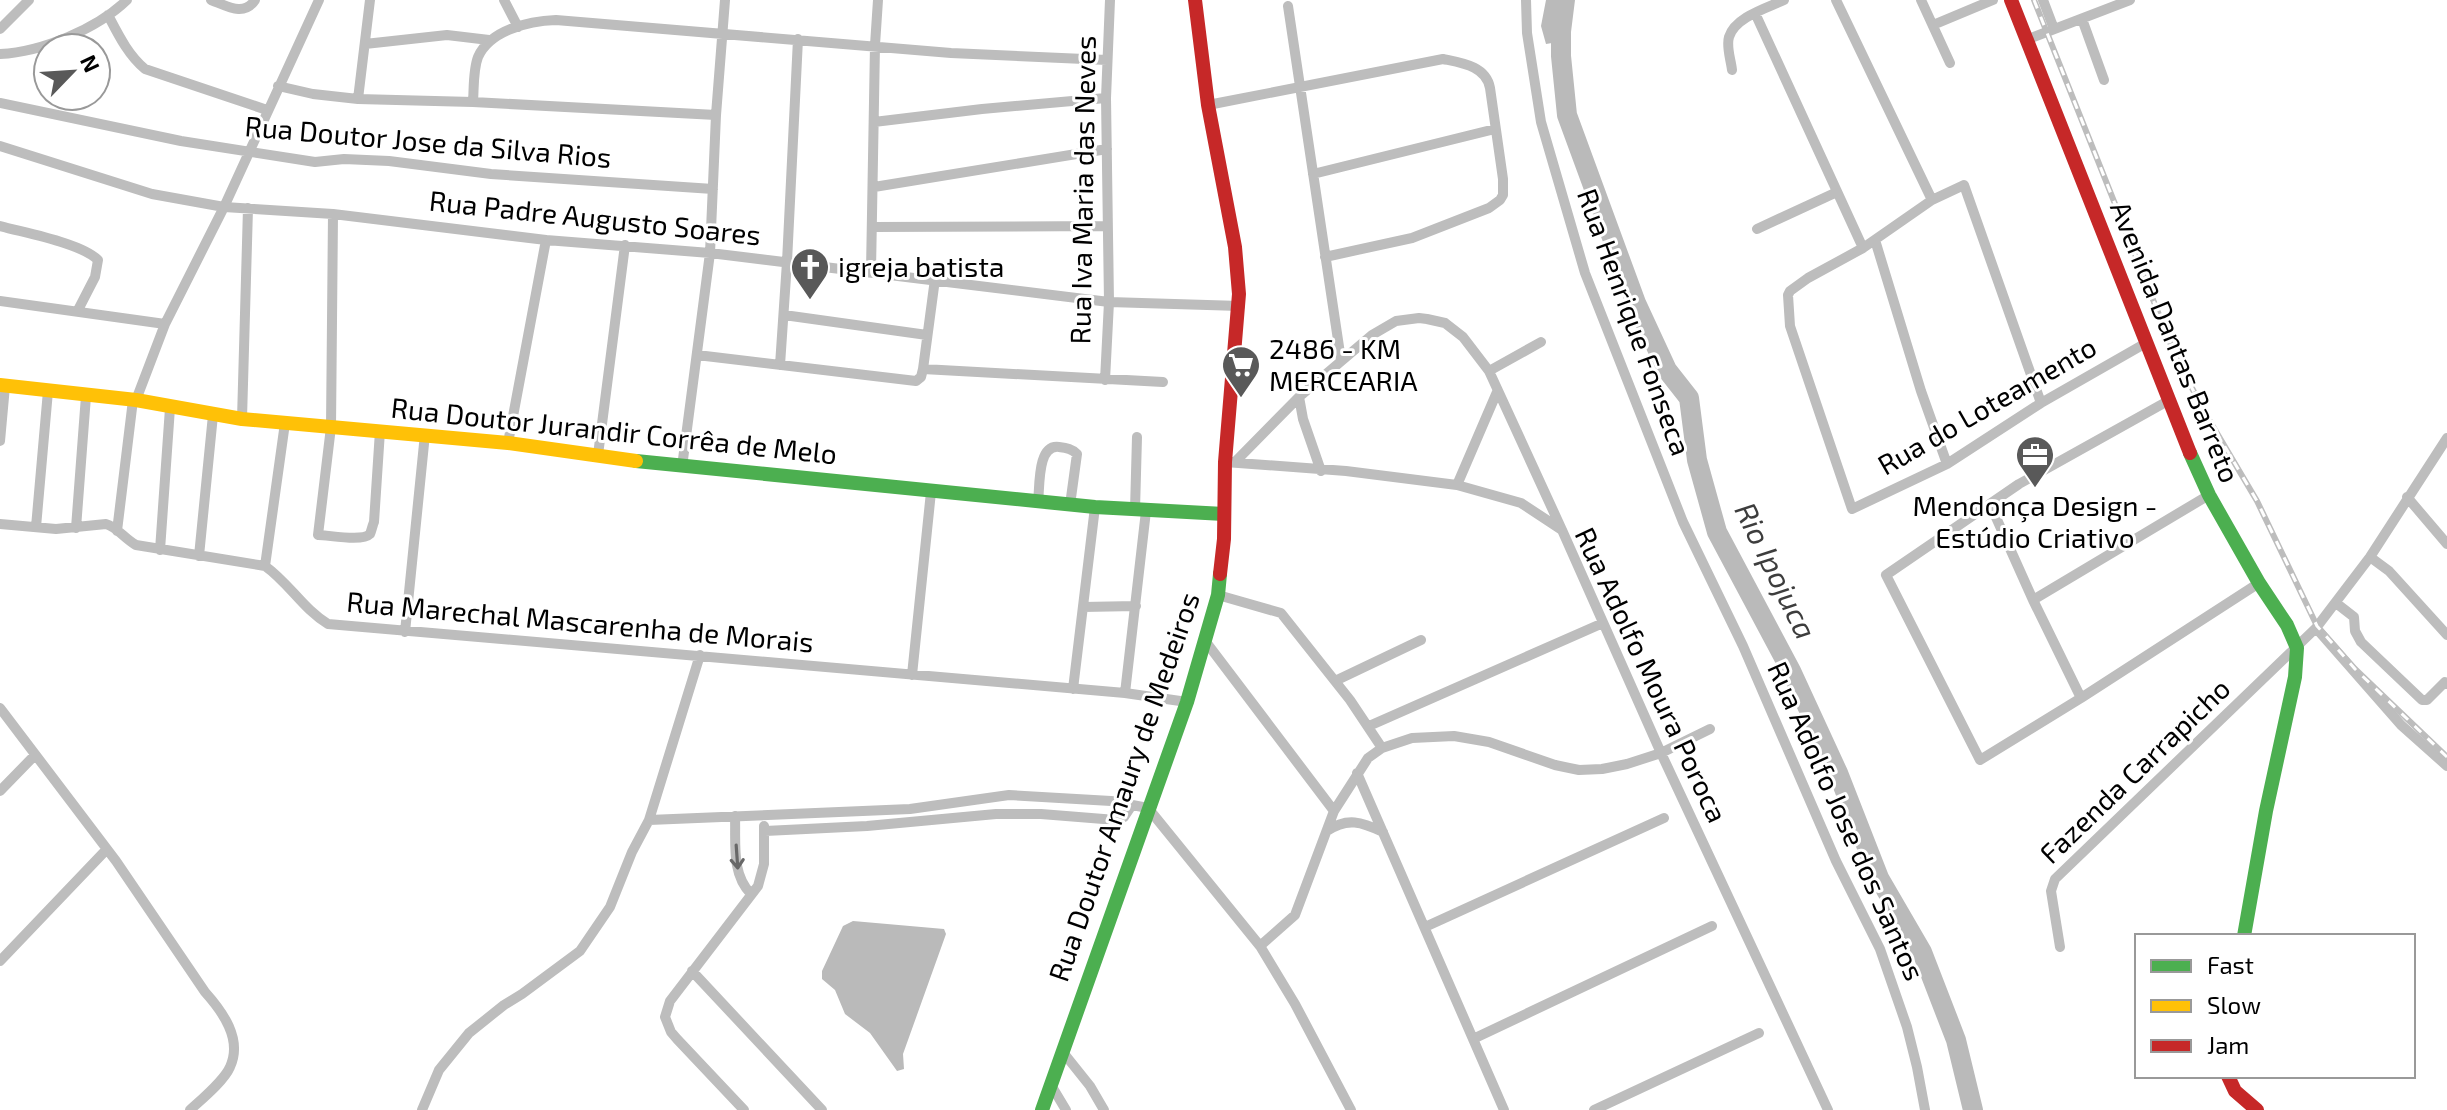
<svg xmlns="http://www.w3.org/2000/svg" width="2447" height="1110" viewBox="0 0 2447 1110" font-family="'Exo 2',sans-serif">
	<rect width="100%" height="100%" fill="#fff"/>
	<path fill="#bababa" d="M 1546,0 L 1575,0 L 1570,40 L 1546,44 L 1541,26 Z
		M 853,921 L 944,929 L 946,934 L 903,1054 L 904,1069 L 897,1071 L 870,1033 L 845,1014 L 835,990 L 822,979 L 822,971 L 843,926 Z"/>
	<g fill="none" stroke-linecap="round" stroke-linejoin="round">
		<path stroke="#bababa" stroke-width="20" d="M 1561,0 L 1561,56 L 1567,115 L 1636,303 L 1667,370 L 1689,398 L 1697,460 L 1717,532 L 1791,671 L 1838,773 L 1879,878 L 1922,952 L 1956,1040 L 1973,1110"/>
		<path stroke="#bdbdbd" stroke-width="10" d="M 211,0 C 227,6 244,17 255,0
			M 504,0 L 518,27
			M 1526,0 L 1527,33 L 1541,122 L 1585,273 L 1683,522 L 1743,646 L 1836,861 L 1880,949 L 1907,1027 L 1917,1067 L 1925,1110
			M 1836,0 L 1932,200
			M 1921,0 L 1950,63
			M 2043,0 L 2054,29
			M 1288,6 L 1341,360
			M 1755,13 L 1863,248
			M 108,15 C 118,34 128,55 145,69 L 267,110
			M 2082,19 L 2104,80
			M 1933,25 L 1993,0
			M 0,29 L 29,0
			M 2026,40 L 2130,0
			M 365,44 L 447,35 L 489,40
			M 0,54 C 42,52 97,29 127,0
			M 1732,70 C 1731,60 1726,47 1729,37 C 1735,17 1767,8 1784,0
			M 278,86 L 313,94 L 358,99 L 473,102 L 716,115
			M 358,99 L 370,0
			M 473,102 C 474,88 473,70 478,57 C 490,30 529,21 556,20 L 951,53 L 1107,60
			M 0,103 L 181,141 L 315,162 L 344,159 L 389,161 L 491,174 L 713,189
			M 1208,105 L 1443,59 C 1462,63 1486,66 1490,88 L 1503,179 L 1503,195 L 1500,200 L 1489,208 L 1412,238 L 1325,257
			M 874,122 L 982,109 L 1106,98
			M 0,146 L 152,194 L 224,207 L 333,214 L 546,240 L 710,253 L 1109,302 L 1240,306
			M 1313,174 L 1495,129
			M 874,187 L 1107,149
			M 333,214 L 331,427 L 318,535 C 329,535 362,542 370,534 C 371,532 373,524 374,522 L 380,431
			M 0,226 C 25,233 81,243 98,260 L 95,277 L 78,310
			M 873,227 L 1107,226
			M 1757,229 L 1837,192
			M 1875,240 L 1921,391 L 1947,464
			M 871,271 L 875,45 L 878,0
			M 0,301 L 165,324
			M 784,315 L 927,335
			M 697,355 L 916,381 L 921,377 L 923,369 L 1163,382
			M 780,365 L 787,262 L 798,39
			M 923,369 L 935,279
			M 1489,371 L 1541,342
			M 1105,380 L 1109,302 L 1106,98 L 1110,0
			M 1299,397 L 1303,419 L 1321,471
			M 136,400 L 165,324 L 224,207 L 319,0
			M 2166,402 L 2019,484 L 1886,575 L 1980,760 L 2081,698 L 2259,583
			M 2041,403 L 1964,185 L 1932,200 L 1863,248 L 1808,278 L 1790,291 L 1788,295 L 1790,326 L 1852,509 L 1947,464 L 2041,403 L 2146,343
			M 242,419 L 248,208
			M 0,441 L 5,386
			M 508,443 L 546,240
			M 598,455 L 625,245
			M 1225,462 L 1346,471 L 1457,485 L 1521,503 L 1562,530 L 1661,753 L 1828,1110
			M 1235,462 L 1299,397 L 1372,335 L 1396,321 L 1419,318 L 1427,319 L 1445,323 L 1463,337 L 1489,371 L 1562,530
			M 682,467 L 710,253 L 716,115 L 725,0
			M 1457,485 L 1497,392
			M 2407,497 L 2447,544
			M 1038,502 C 1040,487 1037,444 1059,447 C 1067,448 1072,449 1077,454 L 1070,505
			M 1990,504 L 2033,600 L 2081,698
			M 1135,510 L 1137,437
			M 0,524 L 56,529 L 106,524 C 117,527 125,539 136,545 L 265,566 C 289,583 303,609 328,624 L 1125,693 L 1187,702
			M 36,527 L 48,391
			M 76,528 L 86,396
			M 117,531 L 133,400
			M 160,550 L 170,408
			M 199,556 L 213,415
			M 2370,557 L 2389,571 L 2447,635
			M 265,566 L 285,423
			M 1218,595 L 1281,613 L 1350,700 L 1382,748
			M 2033,600 L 2209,495
			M 2336,603 L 2354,617 L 2355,631 L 2361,642 L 2422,700 L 2427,700 L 2445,682 L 2447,684
			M 1083,607 L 1136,606
			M 2316,628 L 2401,725 L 2447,766
			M 405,632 L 425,434
			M 1206,642 L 1334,811
			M 912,675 L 931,492
			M 1335,681 L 1421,640
			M 1073,689 L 1095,507
			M 1125,693 L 1146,511
			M 0,708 L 116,861 L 205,992 C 222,1011 243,1039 230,1067 C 224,1081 202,1099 190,1110
			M 1369,726 L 1603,623
			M 1357,773 L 1504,1110
			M 0,791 L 35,755
			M 735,816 C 736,843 731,874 751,894
			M 649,820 L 910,809 L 1009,795 L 1111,801 L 1148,808 L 1260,946 L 1295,1004 L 1351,1110
			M 765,831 L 867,826 L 996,814 L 1041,814 L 1116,820 L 1124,817 L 1132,805
			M 1327,831 C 1347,817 1362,822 1383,832
			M 1425,927 L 1664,818
			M 1260,946 L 1295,915 L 1334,811 L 1368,758 L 1382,748 L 1412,738 L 1454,736 L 1489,742 L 1555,765 L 1579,770 L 1602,769 L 1627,764 L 1661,753 L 1710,729
			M 2060,947 L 2051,891 L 2055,879 L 2316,628 L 2370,557 L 2447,438
			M 0,961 L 107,849
			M 692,971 L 822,1110
			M 1473,1039 L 1712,926
			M 1062,1051 L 1090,1086 L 1104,1110
			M 1051,1085 L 1066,1110
			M 422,1110 L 439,1070 L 469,1033 L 504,1005 L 522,994 L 580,951 L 610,907 L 632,852 L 649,820 L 700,655
			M 744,1110 L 677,1039 L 671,1032 L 665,1017 L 670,1001 L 758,886 L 764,864 L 764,826
			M 1594,1110 L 1759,1033"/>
		<path stroke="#4caf50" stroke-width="14" d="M 2190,453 L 2209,495 L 2259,583 L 2287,625 L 2297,648 L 2295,677 L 2266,811 L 2244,936
			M 636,461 L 1095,507 L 1224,514
			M 1042,1110 L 1187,702 L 1218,595 L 1220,574"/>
		<path stroke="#ffc107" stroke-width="14" d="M 0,385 L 136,400 L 242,419 L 508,443 L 636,461"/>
		<path stroke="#c62828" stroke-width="14" d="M 1195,0 L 1208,105 L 1235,247 L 1239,294 L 1225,462 L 1224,539 L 1220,574
			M 2011,0 L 2190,453
			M 2228,1076 L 2235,1091 L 2257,1110"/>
		<g stroke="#bdbdbd" stroke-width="6">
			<path id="rail" d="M 2034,0 L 2177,360 L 2208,418 L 2257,501 L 2317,626 L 2355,669 L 2447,757"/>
		</g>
		<use href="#rail" stroke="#fff" stroke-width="3" stroke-dasharray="9" stroke-linecap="butt"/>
	</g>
	<defs><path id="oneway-shaft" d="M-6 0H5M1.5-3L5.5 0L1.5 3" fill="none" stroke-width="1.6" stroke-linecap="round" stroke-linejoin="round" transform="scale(2)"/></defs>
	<use stroke="#686868" href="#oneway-shaft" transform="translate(737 857) rotate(86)"/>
	<defs>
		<g id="church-pin" transform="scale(2)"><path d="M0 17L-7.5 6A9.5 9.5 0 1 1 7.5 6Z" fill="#595959" stroke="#fff"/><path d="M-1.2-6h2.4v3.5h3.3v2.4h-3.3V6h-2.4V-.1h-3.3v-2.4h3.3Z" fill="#fff"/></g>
		<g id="supermarket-pin" transform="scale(2)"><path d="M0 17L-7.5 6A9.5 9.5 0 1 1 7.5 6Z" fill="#595959" stroke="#fff"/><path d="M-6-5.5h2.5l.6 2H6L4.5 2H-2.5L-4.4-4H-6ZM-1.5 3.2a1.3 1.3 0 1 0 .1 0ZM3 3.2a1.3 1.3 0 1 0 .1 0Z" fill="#fff"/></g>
		<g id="office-pin" transform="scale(2)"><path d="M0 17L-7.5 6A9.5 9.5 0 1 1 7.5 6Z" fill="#595959" stroke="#fff"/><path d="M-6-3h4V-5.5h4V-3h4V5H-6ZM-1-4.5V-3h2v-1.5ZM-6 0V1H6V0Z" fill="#fff"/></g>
	</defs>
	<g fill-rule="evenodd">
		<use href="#church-pin" x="810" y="267"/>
		<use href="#supermarket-pin" x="1241" y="365"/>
		<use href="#office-pin" x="2035" y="455"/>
	</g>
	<g text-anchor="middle" stroke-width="6" stroke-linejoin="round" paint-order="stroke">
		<g font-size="28" fill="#000" stroke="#fff">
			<text transform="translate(428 142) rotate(5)" y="10">Rua Doutor Jose da Silva Rios</text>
			<text transform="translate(1083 190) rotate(-89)" y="10">Rua Iva Maria das Neves</text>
			<text transform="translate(595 218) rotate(6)" y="10">Rua Padre Augusto Soares</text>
			<text transform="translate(1634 322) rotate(70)" y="10">Rua Henrique Fonseca</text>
			<text transform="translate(2175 342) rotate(68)" y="10">Avenida Dantas Barreto</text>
			<text transform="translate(1987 406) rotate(-30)" y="10">Rua do Loteamento</text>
			<text transform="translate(614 431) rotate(6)" y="10">Rua Doutor Jurandir Corrêa de Melo</text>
			<text transform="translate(580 622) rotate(5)" y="10">Rua Marechal Mascarenha de Morais</text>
			<text transform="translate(1651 675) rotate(65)" y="10">Rua Adolfo Moura Poroca</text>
			<text transform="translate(2135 771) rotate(-44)" y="10">Fazenda Carrapicho</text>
			<text transform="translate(1124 787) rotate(-71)" y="10">Rua Doutor Amaury de Medeiros</text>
			<text transform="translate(1846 821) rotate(66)" y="10">Rua Adolfo Jose dos Santos</text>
		</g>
		<g font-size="28" fill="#000" stroke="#fff" text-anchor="start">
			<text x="838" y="277">igreja batista</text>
			<text x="1269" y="359">2486 - KM<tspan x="1269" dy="32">MERCEARIA</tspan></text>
			<text x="2035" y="516" text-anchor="middle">Mendonça Design -<tspan x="2035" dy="32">Estúdio Criativo</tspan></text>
		</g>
		<g font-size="30" font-style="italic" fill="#3d3d3d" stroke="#fff">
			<text transform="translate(1775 571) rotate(64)" y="10">Rio Ipojuca</text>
		</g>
	</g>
	<rect x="2135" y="934" width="280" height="144" fill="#ffffff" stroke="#999999" stroke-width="2"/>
	<rect x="2151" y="960" width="40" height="12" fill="#4caf50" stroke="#999999" stroke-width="2"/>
	<text x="2207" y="974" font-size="24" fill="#000000">Fast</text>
	<rect x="2151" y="1000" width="40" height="12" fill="#ffc107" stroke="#999999" stroke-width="2"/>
	<text x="2207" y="1014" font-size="24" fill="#000000">Slow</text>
	<rect x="2151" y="1040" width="40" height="12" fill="#c62828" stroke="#999999" stroke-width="2"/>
	<text x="2207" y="1054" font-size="24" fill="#000000">Jam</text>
	<g transform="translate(72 72) rotate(65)"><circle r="38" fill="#ffffff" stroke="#999999" stroke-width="2"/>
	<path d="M0-6L14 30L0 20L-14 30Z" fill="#595959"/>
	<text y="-12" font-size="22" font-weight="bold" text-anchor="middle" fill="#000000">N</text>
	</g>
</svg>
